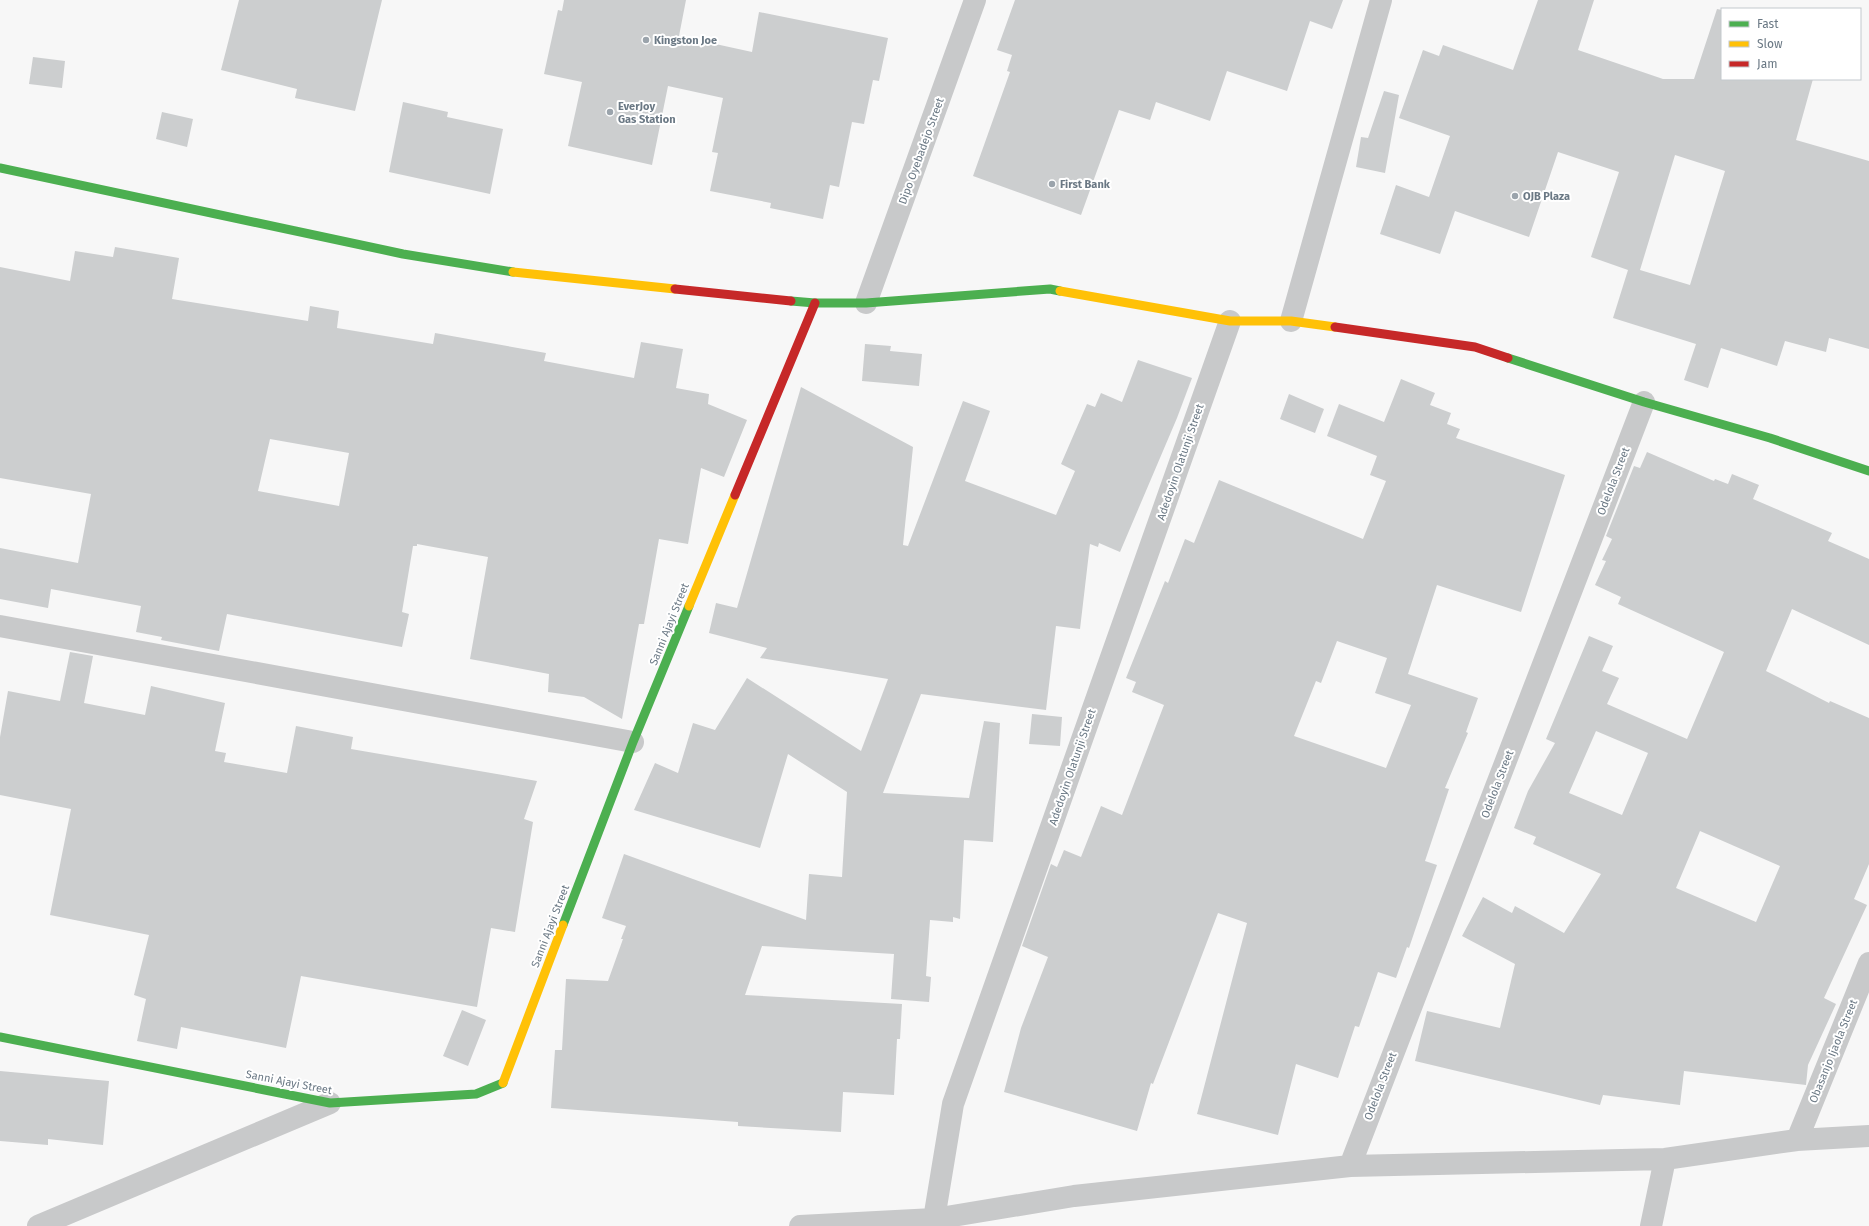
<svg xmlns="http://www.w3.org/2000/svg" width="1869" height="1226" viewBox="0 0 1869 1226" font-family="'Fira Sans',sans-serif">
	<rect width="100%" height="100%" fill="#f7f7f7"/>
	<path fill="#cccecf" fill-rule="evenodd" d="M 239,0 L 382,0 L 355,111 L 295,98 L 297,89 L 221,70 Z
		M 564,0 L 686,0 L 679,36 L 752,52 L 759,12 L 888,38 L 879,81 L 873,80 L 864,124 L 852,122 L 839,187 L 830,185 L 823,219 L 770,208 L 771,203 L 710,191 L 718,153 L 712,152 L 723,98 L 668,86 L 652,165 L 568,146 L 582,82 L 544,74 L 558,10 L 562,11 Z
		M 1015,0 L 1343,0 L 1332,29 L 1310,21 L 1287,91 L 1227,71 L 1210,121 L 1156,102 L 1150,120 L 1119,110 L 1081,215 L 973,176 L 1010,72 L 1007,71 L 1012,55 L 997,50 Z
		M 1538,0 L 1594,0 L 1578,50 L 1663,79 L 1694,79 L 1717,9 L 1722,10 L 1722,79 L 1813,79 L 1796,140 L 1869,161 L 1869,349 L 1829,338 L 1826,352 L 1785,341 L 1777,366 L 1721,348 L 1708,388 L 1684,380 L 1696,344 L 1613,318 L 1628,270 L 1591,257 L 1619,172 L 1558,152 L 1529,237 L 1455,211 L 1440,254 L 1380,234 L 1396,185 L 1429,197 L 1450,136 L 1399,118 L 1423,50 L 1439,56 L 1443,45 L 1513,70 ZM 1675,155 L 1725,171 L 1690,285 L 1640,270 Z
		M 33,57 L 65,61 L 62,88 L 29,84 Z
		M 1384,91 L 1399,95 L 1385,173 L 1356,167 L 1361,137 L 1368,138 Z
		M 403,102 L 448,112 L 447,117 L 503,129 L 490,194 L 389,172 Z
		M 162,112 L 193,119 L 187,147 L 156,139 Z
		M 115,247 L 179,258 L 172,299 L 308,321 L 310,306 L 339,311 L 337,328 L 433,344 L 435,333 L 546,353 L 544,361 L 634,378 L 641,342 L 683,349 L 676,388 L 709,394 L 708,404 L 747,420 L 724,477 L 701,468 L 688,544 L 659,539 L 644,624 L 639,624 L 622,719 L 584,697 L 548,692 L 549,674 L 470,659 L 488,557 L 417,544 L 417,546 L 413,546 L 402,612 L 409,614 L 402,647 L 227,614 L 219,651 L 161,640 L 162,637 L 136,632 L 141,606 L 51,589 L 48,608 L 0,599 L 0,548 L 78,563 L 91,494 L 0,478 L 0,267 L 70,281 L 75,251 L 113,257 ZM 270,439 L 349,453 L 339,506 L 258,491 Z
		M 865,344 L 891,346 L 890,351 L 922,354 L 919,386 L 862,381 Z
		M 1138,360 L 1192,378 L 1177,418 L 1120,552 L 1099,543 L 1098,547 L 1090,544 L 1080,629 L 1056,626 L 1046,710 L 921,694 L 883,793 L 969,798 L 984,721 L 1000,723 L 993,842 L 964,840 L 960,919 L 953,917 L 953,922 L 930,920 L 926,976 L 931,977 L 929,1002 L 891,999 L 894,954 L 762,946 L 745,995 L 902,1004 L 900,1039 L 897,1039 L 894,1095 L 843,1092 L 841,1132 L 738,1126 L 738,1122 L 551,1108 L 555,1050 L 562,1050 L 566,979 L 608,981 L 623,939 L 621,939 L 626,926 L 602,918 L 624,854 L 806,920 L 809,874 L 842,877 L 847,792 L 788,754 L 760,848 L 634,810 L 655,763 L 678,773 L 693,723 L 715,730 L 747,678 L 861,751 L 888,679 L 760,658 L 767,648 L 709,633 L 716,603 L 737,608 L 801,387 L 913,447 L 903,545 L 908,546 L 963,401 L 990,411 L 965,481 L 1056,515 L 1075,471 L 1061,464 L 1087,404 L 1095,407 L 1101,393 L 1122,402 Z
		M 1401,379 L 1435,393 L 1430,405 L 1451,413 L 1447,424 L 1460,429 L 1456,438 L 1565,475 L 1521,612 L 1437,585 L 1408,674 L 1478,698 L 1466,732 L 1468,733 L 1445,788 L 1449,789 L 1425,861 L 1437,865 L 1409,948 L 1407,947 L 1396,978 L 1378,972 L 1359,1027 L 1355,1026 L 1338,1078 L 1296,1064 L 1278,1135 L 1197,1114 L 1247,923 L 1218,913 L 1153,1084 L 1151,1083 L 1137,1131 L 1004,1092 L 1021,1028 L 1048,957 L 1022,946 L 1051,864 L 1057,867 L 1064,850 L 1081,857 L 1101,806 L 1122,815 L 1164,705 L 1132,692 L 1136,682 L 1126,678 L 1165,581 L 1168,583 L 1185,539 L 1194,543 L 1219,480 L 1363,539 L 1386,481 L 1370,475 L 1377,456 L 1327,436 L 1339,404 L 1384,422 ZM 1337,641 L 1387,658 L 1375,693 L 1411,705 L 1386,768 L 1294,736 L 1316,681 L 1321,683 Z
		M 1289,394 L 1324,409 L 1315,433 L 1280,419 Z
		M 1647,452 L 1714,481 L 1715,479 L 1728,484 L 1732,474 L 1759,485 L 1753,499 L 1832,533 L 1828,541 L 1869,559 L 1869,645 L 1792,609 L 1766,671 L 1829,703 L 1830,701 L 1869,718 L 1869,864 L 1854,899 L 1867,905 L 1824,998 L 1836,1004 L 1808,1065 L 1806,1085 L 1684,1071 L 1680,1105 L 1603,1095 L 1600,1105 L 1415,1061 L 1427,1011 L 1500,1028 L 1515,964 L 1462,936 L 1483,897 L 1512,913 L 1515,906 L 1564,933 L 1601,874 L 1533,844 L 1536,837 L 1514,828 L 1528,791 L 1555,743 L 1546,739 L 1589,636 L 1613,646 L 1602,671 L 1619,678 L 1607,704 L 1687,739 L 1724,652 L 1618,604 L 1621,597 L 1595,585 L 1606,561 L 1602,560 L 1612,539 L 1606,536 L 1634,466 L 1640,468 ZM 1596,731 L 1648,753 L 1622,815 L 1569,793 ZM 1700,831 L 1780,866 L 1756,922 L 1676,888 Z
		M 70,652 L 93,656 L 84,703 L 145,715 L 151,686 L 225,703 L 215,751 L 226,753 L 224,762 L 287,773 L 296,726 L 353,737 L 351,749 L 537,781 L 524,819 L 533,822 L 515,932 L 491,928 L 477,1007 L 301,976 L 286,1048 L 181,1027 L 177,1049 L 137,1041 L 146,999 L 134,995 L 149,935 L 50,915 L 71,809 L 0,795 L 0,737 L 8,691 L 60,701 Z
		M 1032,714 L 1062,717 L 1060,746 L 1029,744 Z
		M 462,1010 L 486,1020 L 468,1066 L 443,1056 Z
		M 0,1071 L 109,1081 L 103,1145 L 48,1139 L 48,1145 L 0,1141 Z"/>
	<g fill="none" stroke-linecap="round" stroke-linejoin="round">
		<path stroke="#c8c9ca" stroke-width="22" d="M 866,303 L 975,0
			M 1291,321 L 1381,0
			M 0,626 L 633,742
			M 1797,1140 L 1869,963
			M 1350,1166 L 1644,402
			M 934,1219 L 953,1104 L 1230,321
			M 38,1226 L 330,1103
			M 800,1226 L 934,1219 L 1074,1196 L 1350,1166 L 1665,1159 L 1797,1140 L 1869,1136
			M 1651,1226 L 1665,1159"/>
		<path stroke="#4caf50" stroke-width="9" d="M 0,168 L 403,254 L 513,272
			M 791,301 L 815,303 L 866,303 L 1050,289 L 1060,291
			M 1508,358 L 1644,402 L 1770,438 L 1869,471
			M 563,925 L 633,742 L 689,606
			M 0,1037 L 330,1103 L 476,1094 L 503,1083"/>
		<path stroke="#ffc107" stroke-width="9" d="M 513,272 L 675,289
			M 1060,291 L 1230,321 L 1291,321 L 1335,327
			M 689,606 L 735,495
			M 503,1083 L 563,925"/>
		<path stroke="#c62828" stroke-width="9" d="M 675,289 L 791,301
			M 1335,327 L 1475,347 L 1508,358
			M 735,495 L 815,303"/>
	</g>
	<g fill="#9ba4ac" stroke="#fff" stroke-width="1.5">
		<circle cx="646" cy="40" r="4"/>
		<circle cx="610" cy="112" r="4"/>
		<circle cx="1052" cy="184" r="4"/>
		<circle cx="1515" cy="196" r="4"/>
	</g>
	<g text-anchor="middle" stroke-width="4" stroke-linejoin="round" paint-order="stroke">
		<g font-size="11" font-weight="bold" fill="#6a7884" stroke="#fff" text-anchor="start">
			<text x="654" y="44">Kingston Joe</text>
			<text x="618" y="110">EverJoy<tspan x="618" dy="13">Gas Station</tspan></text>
			<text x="1060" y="188">First Bank</text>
			<text x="1523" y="200">OJB Plaza</text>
		</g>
		<g font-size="11" fill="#6a7884" stroke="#fff">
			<text transform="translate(921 151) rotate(-70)" y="4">Dipo Oyebadejo Street</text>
			<text transform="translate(1180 462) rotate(-71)" y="4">Adedoyin Olatunji Street</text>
			<text transform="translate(1613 481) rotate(-69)" y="4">Odelola Street</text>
			<text transform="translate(669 624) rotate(-68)" y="4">Sanni Ajayi Street</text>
			<text transform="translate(1072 767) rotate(-71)" y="4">Adedoyin Olatunji Street</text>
			<text transform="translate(1497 784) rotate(-69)" y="4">Odelola Street</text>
			<text transform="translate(550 926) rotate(-69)" y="4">Sanni Ajayi Street</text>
			<text transform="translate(1833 1051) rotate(-68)" y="4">Obasanjo Ijaola Street</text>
			<text transform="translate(289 1082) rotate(11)" y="4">Sanni Ajayi Street</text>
			<text transform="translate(1380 1086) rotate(-69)" y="4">Odelola Street</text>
		</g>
	</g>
	<rect x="1721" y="8" width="140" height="72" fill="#ffffff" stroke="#c3c9ce"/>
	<rect x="1729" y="21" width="20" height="6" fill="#4caf50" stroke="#c3c9ce"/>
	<text x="1757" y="28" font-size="12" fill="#6a7884">Fast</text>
	<rect x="1729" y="41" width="20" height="6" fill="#ffc107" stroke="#c3c9ce"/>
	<text x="1757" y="48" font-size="12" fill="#6a7884">Slow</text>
	<rect x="1729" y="61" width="20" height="6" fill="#c62828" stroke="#c3c9ce"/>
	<text x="1757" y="68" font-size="12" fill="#6a7884">Jam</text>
</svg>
